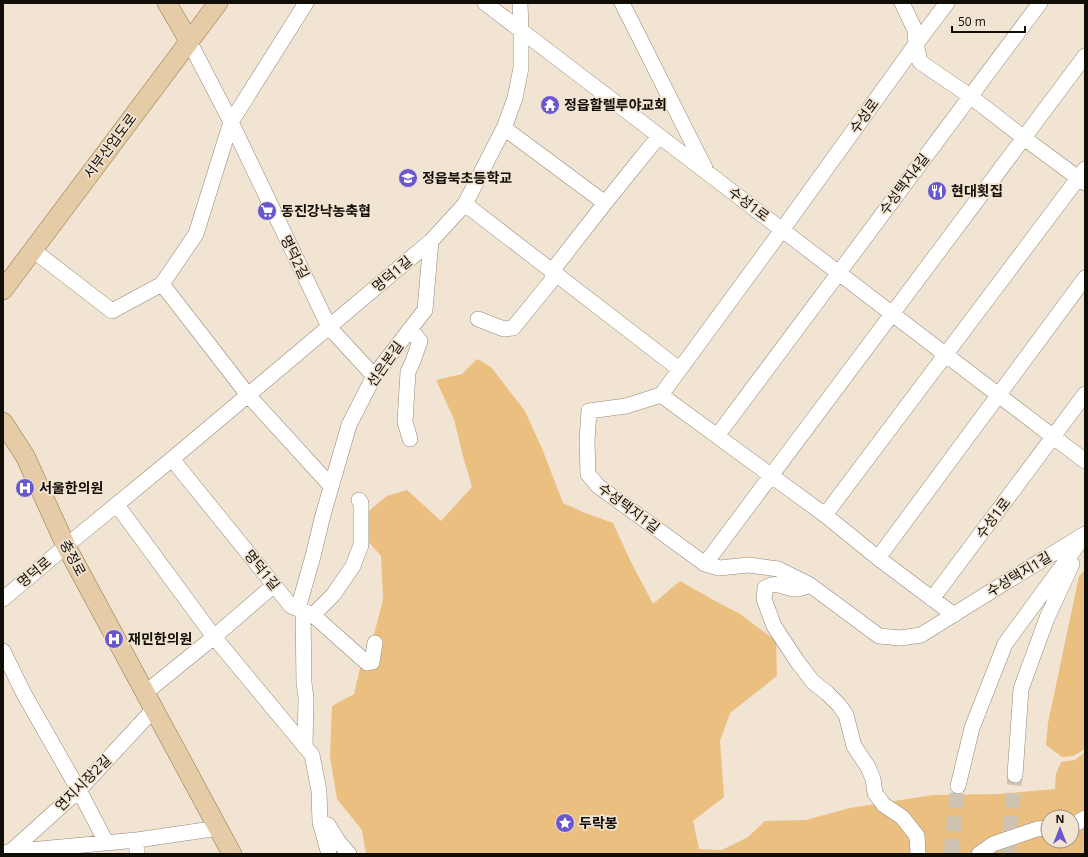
<svg xmlns="http://www.w3.org/2000/svg" width="1088" height="857" viewBox="0 0 1088 857" font-family="'Open Sans','Noto Sans KR',sans-serif">
	<rect width="100%" height="100%" fill="#f1e4d2"/>
	<path fill="#ebbf80" fill-rule="evenodd" d="M 477,359 L 491,367 L 525,411 L 543,451 L 563,503 L 583,512 L 613,523 L 631,562 L 653,604 L 680,581 L 717,602 L 740,614 L 776,641 L 777,676 L 730,713 L 720,741 L 724,797 L 693,821 L 699,849 L 722,850 L 748,837 L 765,821 L 806,820 L 850,808 L 933,795 L 999,794 L 1055,789 L 1056,774 L 1061,762 L 1075,760 L 1085,752 L 1085,854 L 366,854 L 362,830 L 337,799 L 330,757 L 332,706 L 354,694 L 363,656 L 375,631 L 383,599 L 381,556 L 364,537 L 366,513 L 387,496 L 407,490 L 441,521 L 472,487 L 463,456 L 454,419 L 436,380 L 462,374 ZM 1048,817 L 1072,817 L 1072,841 L 1048,841 Z
		M 1085,570 L 1085,749 L 1073,756 L 1062,757 L 1046,745 L 1048,723 L 1079,576 Z"/>
	<g fill="none" stroke-linecap="round" stroke-linejoin="round">
		<path stroke="#cfc4b4" stroke-width="15" stroke-dasharray="15 8" stroke-linecap="butt" d="M 951,854 L 958,786
			M 1008,854 L 1015,775"/>
		<g stroke="#958878" stroke-width="16">
			<path id="minor" d="M 485,3 L 1085,461
				M 622,3 L 705,168
				M 902,3 L 915,30 L 916,44 L 920,62 L 970,96 L 1024,138 L 1085,183
				M 947,3 L 916,44 L 782,230 L 661,395 L 626,406 L 589,411 L 587,441 L 588,474 L 598,486 L 705,564 L 719,568 L 749,565 L 778,569 L 810,585 L 879,636 L 900,638 L 921,635 L 1006,582 L 1085,534
				M 189,41 L 231,122 L 329,327 L 374,376
				M 504,128 L 605,203
				M 465,204 L 679,369
				M 33,250 L 112,311 L 162,284 L 196,234 L 231,122 L 306,3
				M 552,271 L 605,203 L 659,136
				M 162,284 L 248,395 L 331,486
				M 478,319 L 504,329 L 513,328 L 552,280 L 552,271
				M 410,329 L 420,341 L 413,361 L 408,372 L 405,422 L 410,439
				M 661,395 L 825,515 L 878,558 L 954,615
				M 717,436 L 1040,3
				M 172,459 L 291,606 L 313,615 L 367,663 L 372,662 L 375,643
				M 117,505 L 214,637 L 312,755 L 319,791 L 320,822 L 329,854
				M 825,515 L 1085,169
				M 878,558 L 1085,278
				M 705,564 L 1085,56
				M 810,585 C 806,586 800,590 795,589 C 782,588 778,580 765,588 L 764,599 L 774,626 L 797,661 L 813,682 L 827,693 L 839,705 L 846,715 L 854,746 L 868,767 L 873,779 L 875,793 L 884,805 L 902,817 L 917,836 L 918,854
				M 3,599 L 66,546 L 172,459 L 431,241 L 465,204 L 504,128 L 515,98 L 521,68 L 521,31 L 520,3
				M 932,599 L 1085,394
				M 298,609 L 313,556 L 323,515 L 349,425 L 374,376 L 425,310 L 431,241
				M 303,611 L 304,683 L 306,698 L 305,747
				M 313,615 L 333,595 L 353,566 L 361,545 L 361,503 L 359,500
				M 3,651 L 24,694 L 81,794 L 106,842
				M 145,693 L 214,637 L 274,585
				M 1015,775 L 1021,689 L 1047,618 L 1072,564
				M 958,786 L 972,728 L 1005,644 L 1082,539
				M 321,823 L 328,825 L 338,841 L 349,854
				M 1072,826 L 1085,818
				M 8,852 L 137,840
				M 8,854 L 79,790 L 154,709
				M 137,854 L 137,840 L 219,828
				M 979,854 L 993,844 L 1037,829 L 1048,828"/>
		</g>
		<g stroke="#907349" stroke-width="20">
			<path id="major" d="M 167,3 L 189,41
				M 3,290 L 218,3
				M 3,422 L 25,456 L 66,546 L 232,854"/>
		</g>
		<use href="#minor" stroke="#fff" stroke-width="15"/>
		<use href="#major" stroke="#e5cca7" stroke-width="19"/>
	</g>
	<defs>
		<g id="temple-disc" transform="scale(1)"><circle r="9.5" fill="#6957d0" stroke="#f1e4d2"/><path d="M0-6L5-2H3V0L6.5 2.5H4V6H1.5V3h-3V6H-4V2.5H-6.5L-3 0V-2H-5Z" fill="#fff"/></g>
		<g id="school-disc" transform="scale(1)"><circle r="9.5" fill="#6957d0" stroke="#f1e4d2"/><path d="M0-5L7-2L0 1L-7-2ZM-4 1L0 2.5L4 1V4Q0 6-4 4Z" fill="#fff"/></g>
		<g id="restaurant-disc" transform="scale(1)"><circle r="9.5" fill="#6957d0" stroke="#f1e4d2"/><path d="M-5-6h1v4h1v-4h1v4h1v-4h1v5L-1.5 .5V6h-2V.5L-5-1ZM5-6V6H3V1.5H1.5Q1.5-4 5-6Z" fill="#fff"/></g>
		<g id="supermarket-disc" transform="scale(1)"><circle r="9.5" fill="#6957d0" stroke="#f1e4d2"/><path d="M-6-5.5h2.5l.6 2H6L4.5 2H-2.5L-4.4-4H-6ZM-1.5 3.2a1.3 1.3 0 1 0 .1 0ZM3 3.2a1.3 1.3 0 1 0 .1 0Z" fill="#fff"/></g>
		<g id="hospital-disc" transform="scale(1)"><circle r="9.5" fill="#6957d0" stroke="#f1e4d2"/><path d="M-5-5h3v3.5h4V-5h3V5h-3V1.5h-4V5h-3Z" fill="#fff"/></g>
		<g id="sight-disc" transform="scale(1)"><circle r="9.5" fill="#6957d0" stroke="#f1e4d2"/><path d="M0-6L1.8-2.2L6-1.7L2.9 1.2L3.7 5.4L0 3.3L-3.7 5.4L-2.9 1.2L-6-1.7L-1.8-2.2Z" fill="#fff"/></g>
	</defs>
	<g fill-rule="evenodd">
		<use href="#temple-disc" x="550" y="105"/>
		<use href="#school-disc" x="408" y="178"/>
		<use href="#restaurant-disc" x="937" y="191"/>
		<use href="#supermarket-disc" x="267" y="211"/>
		<use href="#hospital-disc" x="25" y="488"/>
		<use href="#hospital-disc" x="114" y="639"/>
		<use href="#sight-disc" x="565" y="823"/>
	</g>
	<g text-anchor="middle" stroke-width="3.5" stroke-linejoin="round" paint-order="stroke">
		<g font-size="14" font-weight="bold" fill="#110d07" stroke="#f1e4d2" text-anchor="start">
			<text x="564" y="110">정읍할렐루야교회</text>
			<text x="422" y="183">정읍북초등학교</text>
			<text x="951" y="196">현대횟집</text>
			<text x="281" y="216">동진강낙농축협</text>
			<text x="39" y="493">서울한의원</text>
			<text x="128" y="644">재민한의원</text>
			<text x="579" y="828">두락봉</text>
		</g>
		<g font-size="14" fill="#110d07" stroke="#f1e4d2">
			<text transform="translate(864 116) rotate(-54)" y="5">수성로</text>
			<text transform="translate(110 146) rotate(-53)" y="5">서부산업도로</text>
			<text transform="translate(904 184) rotate(-53)" y="5">수성택지4길</text>
			<text transform="translate(749 204) rotate(37)" y="5">수성1로</text>
			<text transform="translate(295 257) rotate(64)" y="5">명덕2길</text>
			<text transform="translate(392 274) rotate(-40)" y="5">명덕1길</text>
			<text transform="translate(385 364) rotate(-55)" y="5">선은본길</text>
			<text transform="translate(629 508) rotate(37)" y="5">수성택지1길</text>
			<text transform="translate(993 518) rotate(-53)" y="5">수성1로</text>
			<text transform="translate(73 558) rotate(62)" y="5">충정로</text>
			<text transform="translate(262 570) rotate(51)" y="5">명덕1길</text>
			<text transform="translate(34 572) rotate(-40)" y="5">명덕로</text>
			<text transform="translate(1019 574) rotate(-31)" y="5">수성택지1길</text>
			<text transform="translate(83 783) rotate(-45)" y="5">연지시장2길</text>
		</g>
	</g>
	<rect width="1088" height="857" fill="none" stroke="#110d07" stroke-width="8"/>
	<g transform="translate(1060 829)"><circle r="19" fill="#f1e4d2" stroke="#978e81"/>
	<path d="M0-3L7 15L0 10L-7 15Z" fill="#6957d0"/>
	<text y="-6" font-size="11" font-weight="bold" text-anchor="middle" fill="#110d07">N</text>
	</g>
	<path d="M952 26v6h73v-6" fill="none" stroke="#110d07" stroke-width="2"/>
	<text x="958" y="26" font-size="12" fill="#110d07" stroke="#f1e4d2" stroke-width="3" paint-order="stroke">50 m</text>
</svg>
